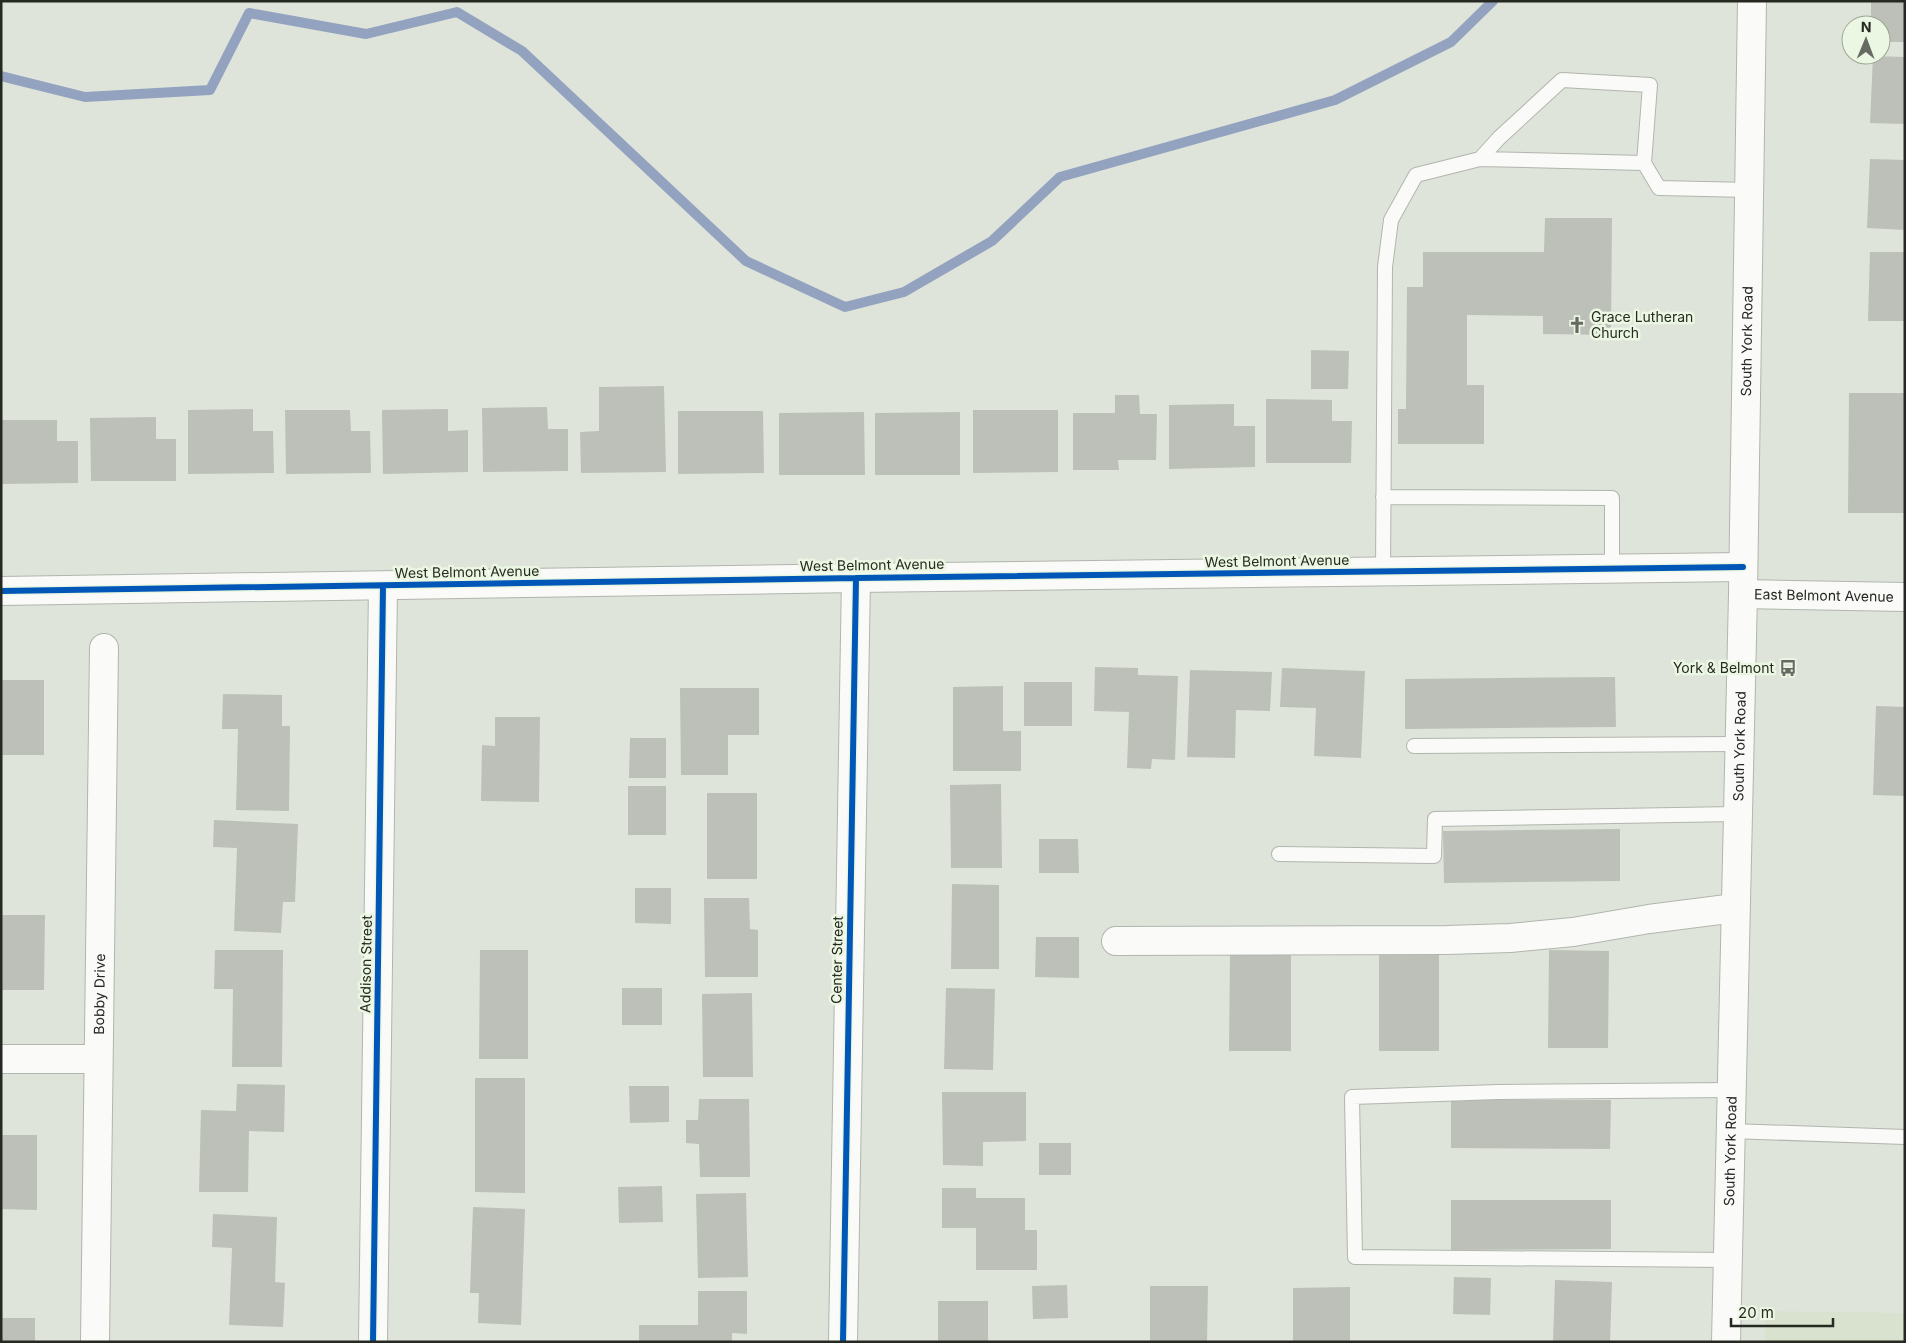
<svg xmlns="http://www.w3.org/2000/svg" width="1906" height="1343" viewBox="0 0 1906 1343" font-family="Inter,sans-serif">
	<rect width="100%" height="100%" fill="#dfe4da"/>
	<path fill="#d8e2ce" d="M 1766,1311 L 1905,1313 L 1905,1342 L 1765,1342 Z"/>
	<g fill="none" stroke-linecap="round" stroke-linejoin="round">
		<path stroke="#93a3bf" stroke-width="10" d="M 1,76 L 85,97 L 210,90 L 249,13 L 366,34 L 457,12 L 522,51 L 746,261 L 845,307 L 904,292 L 992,241 L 1060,177 L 1335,100 L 1451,42 L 1493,1"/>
	</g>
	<path fill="#bcc0b8" d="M 1871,1 L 1905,1 L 1905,42 L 1881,42 L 1881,25 L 1871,25 Z
		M 1873,56 L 1905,57 L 1905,124 L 1870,123 Z
		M 1870,159 L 1905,160 L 1905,230 L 1867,228 Z
		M 1545,218 L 1612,218 L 1611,335 L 1543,334 L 1543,316 L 1467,315 L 1467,385 L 1484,385 L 1484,444 L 1398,444 L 1398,409 L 1406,409 L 1407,287 L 1423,287 L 1423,252 L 1544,252 Z
		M 1870,252 L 1905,252 L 1905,321 L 1868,321 Z
		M 1311,350 L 1349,351 L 1348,389 L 1311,389 Z
		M 664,386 L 666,472 L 581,473 L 580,432 L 599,431 L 599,387 Z
		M 1849,393 L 1905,393 L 1904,513 L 1848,513 Z
		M 1115,395 L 1139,395 L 1140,414 L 1157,414 L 1156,460 L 1118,460 L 1119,470 L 1073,470 L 1073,413 L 1115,413 Z
		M 1266,399 L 1332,400 L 1332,421 L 1352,421 L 1351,463 L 1266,463 Z
		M 1234,404 L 1234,426 L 1255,426 L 1255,467 L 1169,469 L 1169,405 Z
		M 547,407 L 548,429 L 568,429 L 568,471 L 483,472 L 482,408 Z
		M 253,409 L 253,431 L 273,431 L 274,473 L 188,474 L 188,410 Z
		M 448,409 L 448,431 L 468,430 L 468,472 L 383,474 L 382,410 Z
		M 285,410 L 350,410 L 351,431 L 370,431 L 371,473 L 286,474 Z
		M 973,410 L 1058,410 L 1058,472 L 973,473 Z
		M 678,411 L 763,411 L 764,473 L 678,474 Z
		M 864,412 L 865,475 L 779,475 L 779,413 Z
		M 960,412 L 960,475 L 875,475 L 875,413 Z
		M 156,417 L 156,439 L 176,439 L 176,481 L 91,481 L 90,418 Z
		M 1,420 L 57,420 L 57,441 L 78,441 L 78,483 L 1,484 Z
		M 1095,667 L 1138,668 L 1138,675 L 1178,676 L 1175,760 L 1152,759 L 1151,769 L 1127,768 L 1129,712 L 1094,711 Z
		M 1282,668 L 1365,671 L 1361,758 L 1314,756 L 1316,708 L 1280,707 Z
		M 1190,670 L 1272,672 L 1270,711 L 1236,710 L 1235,758 L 1187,757 Z
		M 1615,677 L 1616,727 L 1405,729 L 1405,679 Z
		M 1,680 L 44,680 L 44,755 L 1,755 Z
		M 1024,682 L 1072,682 L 1072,726 L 1024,726 Z
		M 1003,686 L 1003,731 L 1021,731 L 1021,771 L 953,771 L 953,687 Z
		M 680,688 L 759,688 L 759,735 L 728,735 L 728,775 L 681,775 Z
		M 223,694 L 282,695 L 282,726 L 290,726 L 289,811 L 236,810 L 238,729 L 222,729 Z
		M 1876,706 L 1905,707 L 1905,796 L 1873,795 Z
		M 495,717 L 540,717 L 539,802 L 481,801 L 482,745 L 495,746 Z
		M 630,738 L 666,738 L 666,778 L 629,778 Z
		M 1001,784 L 1002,868 L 951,868 L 950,785 Z
		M 628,786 L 666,786 L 666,835 L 628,835 Z
		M 707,793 L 757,793 L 757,879 L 707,879 Z
		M 214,820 L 298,824 L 295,902 L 283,902 L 281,933 L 234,931 L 237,848 L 213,847 Z
		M 1620,829 L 1620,881 L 1444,883 L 1443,831 Z
		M 1039,839 L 1078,839 L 1079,873 L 1039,873 Z
		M 952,884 L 999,885 L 999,969 L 951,969 Z
		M 635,888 L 671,888 L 671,924 L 635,923 Z
		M 704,898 L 749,898 L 750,929 L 758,930 L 758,977 L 705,977 Z
		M 1,915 L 45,915 L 44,990 L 1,990 Z
		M 1036,937 L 1079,937 L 1079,978 L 1035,977 Z
		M 215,950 L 283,950 L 282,1067 L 232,1067 L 233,989 L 214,989 Z
		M 480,950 L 528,950 L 528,1059 L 479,1059 Z
		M 1549,950 L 1609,951 L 1608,1048 L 1548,1048 Z
		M 1439,953 L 1439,1051 L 1379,1051 L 1379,954 Z
		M 1230,955 L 1291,955 L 1291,1051 L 1229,1051 Z
		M 622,988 L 662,988 L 662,1025 L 622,1025 Z
		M 946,988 L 995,989 L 993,1070 L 944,1069 Z
		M 752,993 L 753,1077 L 703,1077 L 702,994 Z
		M 475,1078 L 525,1078 L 525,1193 L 475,1192 Z
		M 237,1084 L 285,1085 L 284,1132 L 249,1131 L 248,1192 L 199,1192 L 201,1110 L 236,1111 Z
		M 629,1086 L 669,1086 L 669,1122 L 630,1123 Z
		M 942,1092 L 1026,1092 L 1026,1141 L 983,1142 L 983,1166 L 943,1165 Z
		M 699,1099 L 749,1099 L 750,1177 L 700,1177 L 699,1144 L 686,1143 L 686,1120 L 698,1120 Z
		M 1451,1100 L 1611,1100 L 1610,1149 L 1451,1148 Z
		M 1,1135 L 37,1135 L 37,1210 L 1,1209 Z
		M 1039,1143 L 1071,1143 L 1071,1175 L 1039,1175 Z
		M 662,1186 L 663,1222 L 619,1223 L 618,1187 Z
		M 942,1188 L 976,1188 L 976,1198 L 1025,1198 L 1025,1230 L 1037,1230 L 1037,1270 L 976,1270 L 976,1228 L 942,1228 Z
		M 746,1193 L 748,1277 L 698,1278 L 696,1194 Z
		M 1451,1200 L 1611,1200 L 1611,1249 L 1451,1250 Z
		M 473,1207 L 525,1209 L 521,1325 L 478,1323 L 479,1293 L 470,1293 Z
		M 213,1214 L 277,1217 L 275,1282 L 285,1283 L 283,1327 L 229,1325 L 232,1248 L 212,1247 Z
		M 1454,1277 L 1491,1278 L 1490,1315 L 1453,1314 Z
		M 1555,1280 L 1612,1282 L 1610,1342 L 1553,1342 Z
		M 1067,1285 L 1068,1318 L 1033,1319 L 1032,1286 Z
		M 1150,1286 L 1208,1286 L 1207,1342 L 1150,1342 Z
		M 1350,1287 L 1350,1342 L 1293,1342 L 1293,1288 Z
		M 698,1291 L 747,1291 L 747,1334 L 732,1333 L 732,1342 L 639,1342 L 639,1325 L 698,1325 Z
		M 938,1301 L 988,1301 L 988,1342 L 938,1342 Z
		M 1,1318 L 35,1318 L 35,1342 L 1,1342 Z"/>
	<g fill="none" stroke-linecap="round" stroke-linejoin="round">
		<g stroke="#b1b5ad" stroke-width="16">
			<path id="lane" d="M 1480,159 L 1644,163
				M 1383,497 L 1612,498 L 1612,569
				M 1383,572 L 1385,267 L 1391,220 L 1416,175 L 1480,159 L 1499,138 L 1562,80 L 1650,85 L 1644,163 L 1659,188 L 1749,190
				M 1414,746 L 1739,744
				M 1279,854 L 1434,856 L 1435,819 L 1737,814
				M 1731,1131 L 1905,1137
				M 1728,1260 L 1355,1257 L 1352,1097 L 1498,1092 L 1731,1090"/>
		</g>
		<g stroke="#b1b5ad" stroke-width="30">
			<g id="street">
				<path d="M 1,591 L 856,578 L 1743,567"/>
				<path id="s1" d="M 1743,594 L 1905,597"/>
				<path d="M 1116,941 L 1447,940 L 1510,938 L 1573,932 L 1649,919 L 1735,908"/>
				<path d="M 1,1059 L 98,1059"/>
				<path id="s2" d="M 95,1342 L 104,648"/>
				<path d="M 373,1342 L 383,586"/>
				<path d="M 843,1342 L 856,578"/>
			</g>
		</g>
		<g stroke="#b1b5ad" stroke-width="30">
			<g id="secondary">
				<path id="s3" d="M 1726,1342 L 1743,594 L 1752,1"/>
			</g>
		</g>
		<use href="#lane" stroke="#fafbf9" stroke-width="14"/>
		<use href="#street" stroke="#fafbf9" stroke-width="28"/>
		<use href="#secondary" stroke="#fafbf9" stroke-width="28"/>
		<g stroke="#ebf7e2" stroke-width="9">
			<path id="cycleway" d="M 1,591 L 856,578 L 1743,567
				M 373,1342 L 383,586
				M 843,1342 L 856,578"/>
		</g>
		<use href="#cycleway" stroke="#0057b8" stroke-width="6"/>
	</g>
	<defs>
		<g id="church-bare" transform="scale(1.35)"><path d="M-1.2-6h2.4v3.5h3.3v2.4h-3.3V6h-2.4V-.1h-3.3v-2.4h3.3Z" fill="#666a62" stroke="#ebf7e2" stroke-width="2.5" paint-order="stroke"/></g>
		<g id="bus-bare" transform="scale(1.35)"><path d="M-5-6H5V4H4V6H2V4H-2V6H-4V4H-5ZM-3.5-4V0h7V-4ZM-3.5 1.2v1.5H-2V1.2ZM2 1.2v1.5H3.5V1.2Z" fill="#666a62" stroke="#ebf7e2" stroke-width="2.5" paint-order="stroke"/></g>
	</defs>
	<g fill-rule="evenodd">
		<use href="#church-bare" x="1577" y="325"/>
		<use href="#bus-bare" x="1788" y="668"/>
	</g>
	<g text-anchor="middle" stroke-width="5" stroke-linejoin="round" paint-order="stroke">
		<g font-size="14" fill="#252921" stroke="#ebf7e2" text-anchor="start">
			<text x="1591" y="322">Grace Lutheran<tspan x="1591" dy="16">Church</tspan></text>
			<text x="1774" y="673" text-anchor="end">York &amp; Belmont</text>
		</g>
		<g font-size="14" fill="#252921" stroke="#ebf7e2">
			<text dy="5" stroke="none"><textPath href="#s3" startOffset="1001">South York Road</textPath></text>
			<text transform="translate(1277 561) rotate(-1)" y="5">West Belmont Avenue</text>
			<text transform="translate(872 565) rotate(-1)" y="5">West Belmont Avenue</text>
			<text transform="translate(467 572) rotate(-1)" y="5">West Belmont Avenue</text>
			<text dy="5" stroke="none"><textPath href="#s1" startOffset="81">East Belmont Avenue</textPath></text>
			<text dy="5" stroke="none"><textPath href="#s3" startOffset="596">South York Road</textPath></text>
			<text transform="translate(837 960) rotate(-89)" y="5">Center Street</text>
			<text transform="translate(366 964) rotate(-89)" y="5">Addison Street</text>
			<text dy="5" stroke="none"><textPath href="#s2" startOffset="348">Bobby Drive</textPath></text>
			<text dy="5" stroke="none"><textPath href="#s3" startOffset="191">South York Road</textPath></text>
		</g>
	</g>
	<rect width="1906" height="1343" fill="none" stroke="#252921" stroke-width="5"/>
	<g transform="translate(1866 40) rotate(1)"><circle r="24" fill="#ebf7e2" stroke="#9ca595"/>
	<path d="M0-4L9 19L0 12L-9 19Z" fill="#666a62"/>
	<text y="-8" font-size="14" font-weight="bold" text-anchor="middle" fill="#252921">N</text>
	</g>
	<path d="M1731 1318v8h102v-8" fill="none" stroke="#252921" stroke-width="2.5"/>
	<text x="1738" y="1318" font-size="15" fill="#252921" stroke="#ebf7e2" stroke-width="4" paint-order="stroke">20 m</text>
</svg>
